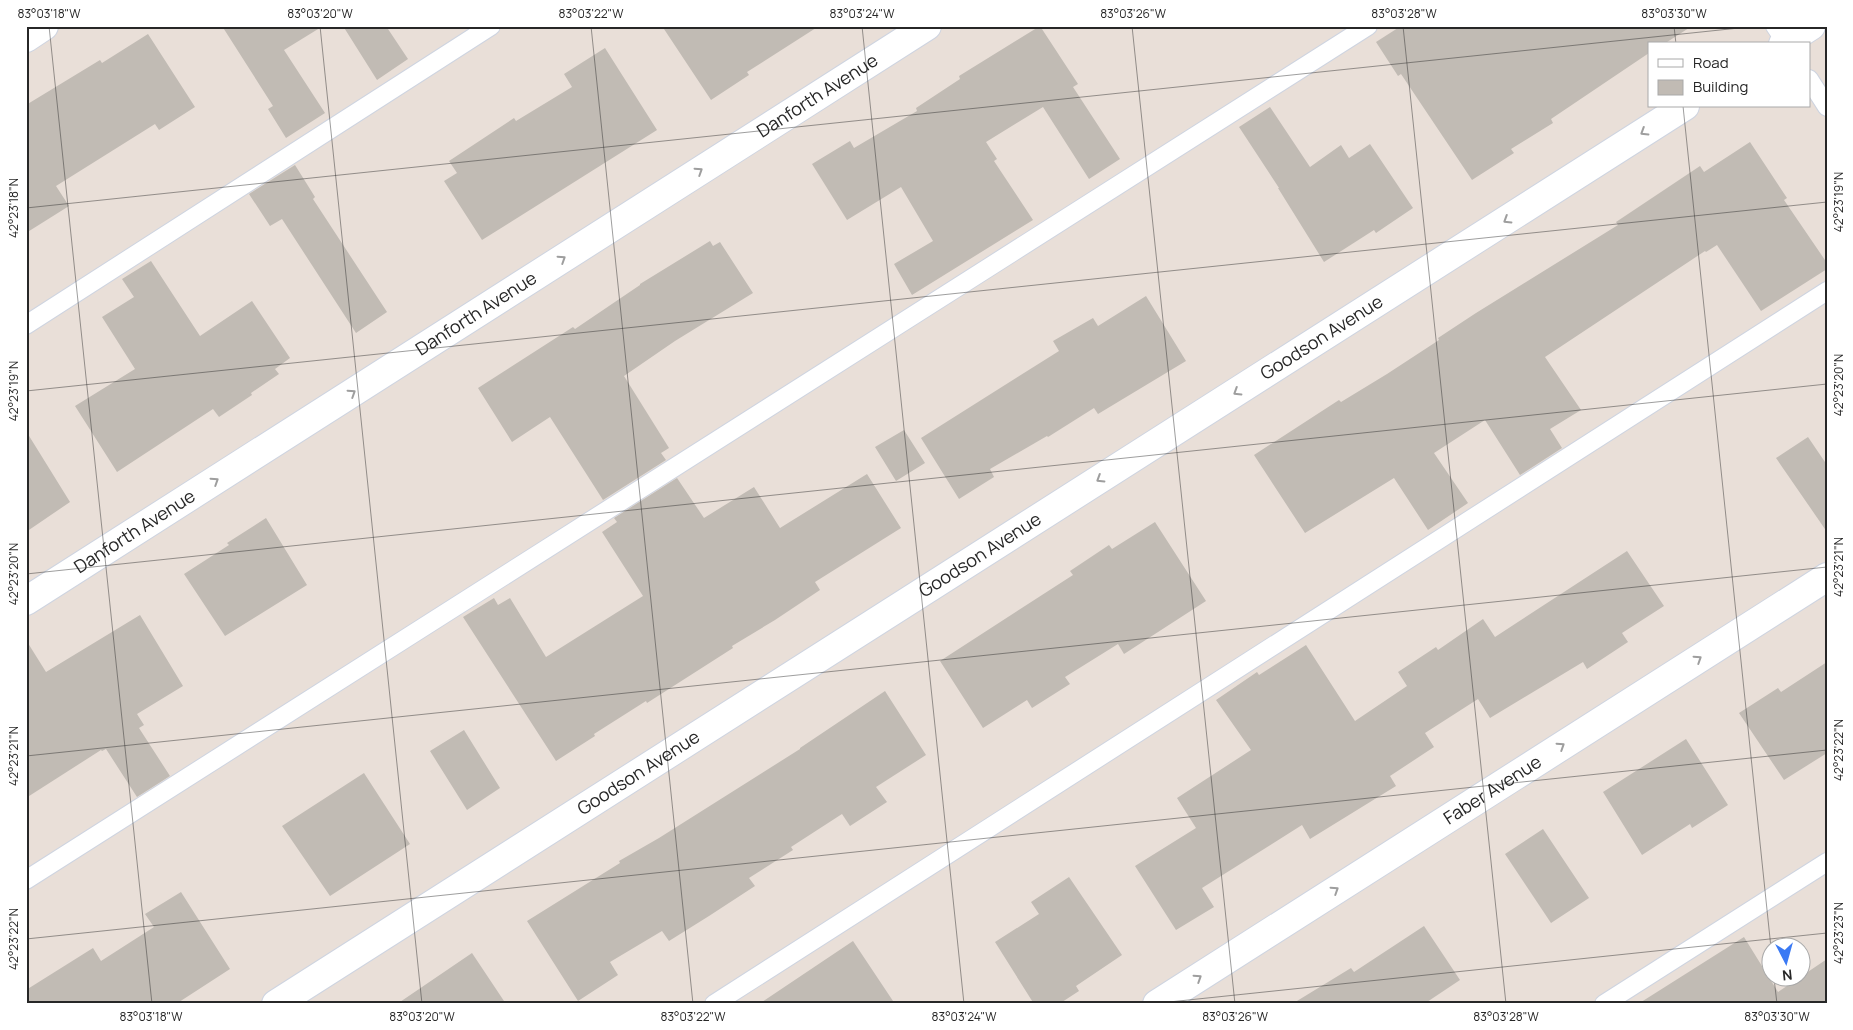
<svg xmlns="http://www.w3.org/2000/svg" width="1853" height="1030" viewBox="0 0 1853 1030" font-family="Manrope,sans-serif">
	<rect width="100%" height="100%" fill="#e9dfd8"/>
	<path fill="#c1bbb4" d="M 222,26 L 323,26 L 284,50 L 325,113 L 286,138 L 268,109 L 273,106 Z
		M 343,26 L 386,26 L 408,59 L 377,80 Z
		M 662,26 L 819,26 L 747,72 L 749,75 L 711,100 Z
		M 1040,26 L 1078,84 L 1073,87 L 1120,159 L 1089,179 L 1043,107 L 986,142 L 997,159 L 994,161 L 1033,220 L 912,295 L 894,264 L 933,241 L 901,187 L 847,220 L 812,164 L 850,141 L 854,148 L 917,111 L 916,108 L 960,79 L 959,76 Z
		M 1401,26 L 1692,26 L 1664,44 L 1649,44 L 1649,53 L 1551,119 L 1553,123 L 1511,149 L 1514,153 L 1472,180 L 1401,74 L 1398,76 L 1376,42 Z
		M 148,34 L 195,107 L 159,130 L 155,124 L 56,186 L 69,206 L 26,233 L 26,105 L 100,60 L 102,63 Z
		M 605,48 L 657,130 L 482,240 L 444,181 L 457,173 L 449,161 L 514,118 L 516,121 L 572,87 L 564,74 Z
		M 1270,107 L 1310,167 L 1341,145 L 1349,158 L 1370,144 L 1413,208 L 1376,233 L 1374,230 L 1324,262 L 1278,188 L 1279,188 L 1239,127 Z
		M 1750,142 L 1787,198 L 1784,200 L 1827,263 L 1827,269 L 1761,311 L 1717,245 L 1706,252 L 1705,251 L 1545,357 L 1581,410 L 1550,429 L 1562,448 L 1520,475 L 1485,420 L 1434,453 L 1468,503 L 1428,530 L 1394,478 L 1305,533 L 1254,455 L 1339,400 L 1341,402 L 1387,374 L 1439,340 L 1438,338 L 1476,313 L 1618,225 L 1616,222 L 1700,166 L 1704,172 Z
		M 295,165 L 315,197 L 313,199 L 387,312 L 356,333 L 282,219 L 270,226 L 249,194 Z
		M 710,241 L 713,246 L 720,242 L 753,293 L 675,341 L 624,376 L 669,448 L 661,453 L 666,460 L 603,500 L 550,417 L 512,442 L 478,388 L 573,327 L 575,329 L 640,285 L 640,284 Z
		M 151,261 L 200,336 L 252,301 L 290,358 L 275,369 L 279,374 L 251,393 L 252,395 L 219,417 L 213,409 L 117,472 L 75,406 L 135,369 L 102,317 L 134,297 L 122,279 Z
		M 1146,296 L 1186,361 L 1098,414 L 1094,408 L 1048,437 L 1047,436 L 990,469 L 994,477 L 959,499 L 921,438 L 1059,351 L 1053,341 L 1093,318 L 1098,326 Z
		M 904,430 L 925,463 L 896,481 L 875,447 Z
		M 26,431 L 70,502 L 26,532 Z
		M 1808,437 L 1827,465 L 1827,532 L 1776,458 Z
		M 867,474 L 901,528 L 815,582 L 820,590 L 775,620 L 732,646 L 733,648 L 647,703 L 646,701 L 594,734 L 595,736 L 556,761 L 463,617 L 494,598 L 498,605 L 510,598 L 546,657 L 643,596 L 602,532 L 617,522 L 614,518 L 677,478 L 704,518 L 754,487 L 780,528 Z
		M 266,518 L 307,585 L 225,636 L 184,574 L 229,545 L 227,543 Z
		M 1155,522 L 1206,601 L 1124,654 L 1118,644 L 1065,677 L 1070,684 L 1032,708 L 1027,700 L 983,728 L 940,661 L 1073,575 L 1070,571 L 1109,545 L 1112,549 Z
		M 1627,551 L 1664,606 L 1622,633 L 1628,642 L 1587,669 L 1583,662 L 1490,718 L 1478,699 L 1425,733 L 1434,747 L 1390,776 L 1396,786 L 1310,839 L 1302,825 L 1202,888 L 1214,907 L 1176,930 L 1135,866 L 1196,828 L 1177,798 L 1251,750 L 1216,700 L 1257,672 L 1259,675 L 1306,645 L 1355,721 L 1407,686 L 1398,672 L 1436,647 L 1438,650 L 1483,619 L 1495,637 Z
		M 140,615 L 183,686 L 137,714 L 144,725 L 139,728 L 170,776 L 137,797 L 106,749 L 102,751 L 101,750 L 26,798 L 26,640 L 46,672 Z
		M 1827,662 L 1827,753 L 1784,780 L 1739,713 L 1778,688 L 1781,692 Z
		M 885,691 L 926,755 L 876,787 L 887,802 L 850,826 L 842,814 L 791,847 L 793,850 L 749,878 L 755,886 L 709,916 L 669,941 L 662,931 L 610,962 L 618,975 L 578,1001 L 527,921 L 620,863 L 619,861 L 659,838 L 800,749 L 800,748 Z
		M 464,730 L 500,788 L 467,810 L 430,751 Z
		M 1686,739 L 1728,805 L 1692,828 L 1690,824 L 1642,855 L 1603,792 Z
		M 364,773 L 410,844 L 330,896 L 282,826 Z
		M 1543,829 L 1589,898 L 1551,923 L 1505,854 Z
		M 1069,877 L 1122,955 L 1076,986 L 1079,991 L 1059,1004 L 1034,1004 L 995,942 L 1039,914 L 1031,902 Z
		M 181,892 L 230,969 L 176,1004 L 26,1004 L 26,990 L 93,948 L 101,961 L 154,927 L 145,914 Z
		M 1424,926 L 1460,980 L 1424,1004 L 1292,1004 L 1351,968 L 1354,972 Z
		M 1744,937 L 1778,992 L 1827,959 L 1827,1004 L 1638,1004 Z
		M 853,941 L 895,1004 L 759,1004 Z
		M 472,953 L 506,1004 L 397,1004 Z"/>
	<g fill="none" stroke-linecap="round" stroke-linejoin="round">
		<g stroke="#ced4e0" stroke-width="20">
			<path id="lane" d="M 1775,26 L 1787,44
				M 1809,79 L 1827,107
				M 26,325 L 491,26
				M 26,880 L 1368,26
				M 714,1004 L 1827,291
				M 1604,1004 L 1827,862"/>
		</g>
		<g stroke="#ced4e0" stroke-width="30">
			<g id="street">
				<path d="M 26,38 L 44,26"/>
				<path d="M 1783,44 L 1811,26"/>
				<path id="s1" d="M 26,601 L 927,26"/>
				<path id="s2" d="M 276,1004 L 1685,106"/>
				<path id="s3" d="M 1157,1004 L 1827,577"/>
			</g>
		</g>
		<use href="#lane" stroke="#fff" stroke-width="18"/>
		<use href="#street" stroke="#fff" stroke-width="28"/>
	</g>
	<defs><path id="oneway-chevron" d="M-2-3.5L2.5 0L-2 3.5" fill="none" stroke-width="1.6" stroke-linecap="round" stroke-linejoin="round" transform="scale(1.25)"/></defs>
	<g stroke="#9e9e9e">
		<use href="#oneway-chevron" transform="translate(1644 132) rotate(148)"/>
		<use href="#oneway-chevron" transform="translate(699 171) rotate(-33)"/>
		<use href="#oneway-chevron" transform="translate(1507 220) rotate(148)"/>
		<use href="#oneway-chevron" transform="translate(562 259) rotate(-33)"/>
		<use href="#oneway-chevron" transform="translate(1237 392) rotate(148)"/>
		<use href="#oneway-chevron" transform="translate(352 393) rotate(-33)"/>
		<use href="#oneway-chevron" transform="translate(1100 479) rotate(148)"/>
		<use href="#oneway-chevron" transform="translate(215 481) rotate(-33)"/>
		<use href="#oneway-chevron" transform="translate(1698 659) rotate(-33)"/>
		<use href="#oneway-chevron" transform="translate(1561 746) rotate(-33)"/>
		<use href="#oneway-chevron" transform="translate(1335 890) rotate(-33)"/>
		<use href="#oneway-chevron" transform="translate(1198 978) rotate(-33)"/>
	</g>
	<path fill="none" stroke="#272727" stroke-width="1" stroke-opacity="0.45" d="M 49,26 L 152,1004M 320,26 L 422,1004M 591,26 L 693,1004M 862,26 L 964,1004M 1132,26 L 1235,1004M 1403,26 L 1506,1004M 1674,26 L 1676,44M 1683,106 L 1771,948M 26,208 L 1758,26M 26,391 L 1827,202M 26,574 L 1827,384M 26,756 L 1827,567M 26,939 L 1827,750M 1774,978 L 1777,1004M 1150,1004 L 1827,933"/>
	<g text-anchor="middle" stroke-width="5" stroke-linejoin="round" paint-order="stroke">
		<g font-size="18" fill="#272727" stroke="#fff">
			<text dy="6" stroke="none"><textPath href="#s1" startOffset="939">Danforth Avenue</textPath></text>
			<text dy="6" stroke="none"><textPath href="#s1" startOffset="534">Danforth Avenue</textPath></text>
			<text dy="6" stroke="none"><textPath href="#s2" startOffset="1240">Goodson Avenue</textPath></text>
			<text dy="6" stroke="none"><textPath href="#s1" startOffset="129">Danforth Avenue</textPath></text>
			<text dy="6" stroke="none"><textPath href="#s2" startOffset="835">Goodson Avenue</textPath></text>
			<text dy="6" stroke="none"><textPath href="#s2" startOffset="430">Goodson Avenue</textPath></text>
			<text dy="6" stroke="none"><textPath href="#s3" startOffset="398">Faber Avenue</textPath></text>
		</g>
	</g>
	<rect width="1853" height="1030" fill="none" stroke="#ffffff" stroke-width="55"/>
	<rect x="1648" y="42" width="162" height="65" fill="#ffffff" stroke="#a9a9a9"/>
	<rect x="1658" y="59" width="25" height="8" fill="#ffffff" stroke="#a9a9a9"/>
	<text x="1693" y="68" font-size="15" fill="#272727">Road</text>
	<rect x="1658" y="80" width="25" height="15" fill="#c1bbb4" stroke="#a9a9a9"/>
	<text x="1693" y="92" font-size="15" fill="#272727">Building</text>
	<g transform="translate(1786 962) rotate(174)"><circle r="24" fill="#ffffff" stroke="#a9a9a9"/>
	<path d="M0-4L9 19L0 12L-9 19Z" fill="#3b7af4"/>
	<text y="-8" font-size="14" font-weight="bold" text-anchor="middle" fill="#272727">N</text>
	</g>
	<rect x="28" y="28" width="1798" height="974" fill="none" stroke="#272727" stroke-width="2"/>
	<g font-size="12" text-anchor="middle" fill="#272727">
		<text x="49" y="18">83°03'18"W</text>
		<text x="320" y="18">83°03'20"W</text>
		<text x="591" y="18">83°03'22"W</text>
		<text x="862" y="18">83°03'24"W</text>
		<text x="1133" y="18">83°03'26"W</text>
		<text x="1404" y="18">83°03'28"W</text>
		<text x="1674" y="18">83°03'30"W</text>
		<text transform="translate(1839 202) rotate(-90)" y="4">42°23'19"N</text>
		<text transform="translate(14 208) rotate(-90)" y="4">42°23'18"N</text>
		<text transform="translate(1839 385) rotate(-90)" y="4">42°23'20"N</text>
		<text transform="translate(14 391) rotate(-90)" y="4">42°23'19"N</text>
		<text transform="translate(1839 567) rotate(-90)" y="4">42°23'21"N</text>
		<text transform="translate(14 574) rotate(-90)" y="4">42°23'20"N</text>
		<text transform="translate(1839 750) rotate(-90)" y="4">42°23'22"N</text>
		<text transform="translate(14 756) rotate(-90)" y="4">42°23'21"N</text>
		<text transform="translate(1839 933) rotate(-90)" y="4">42°23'23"N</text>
		<text transform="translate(14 939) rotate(-90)" y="4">42°23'22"N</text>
		<text x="151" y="1021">83°03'18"W</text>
		<text x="422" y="1021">83°03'20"W</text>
		<text x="693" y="1021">83°03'22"W</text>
		<text x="964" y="1021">83°03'24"W</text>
		<text x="1235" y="1021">83°03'26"W</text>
		<text x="1506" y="1021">83°03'28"W</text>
		<text x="1777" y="1021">83°03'30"W</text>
	</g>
</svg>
